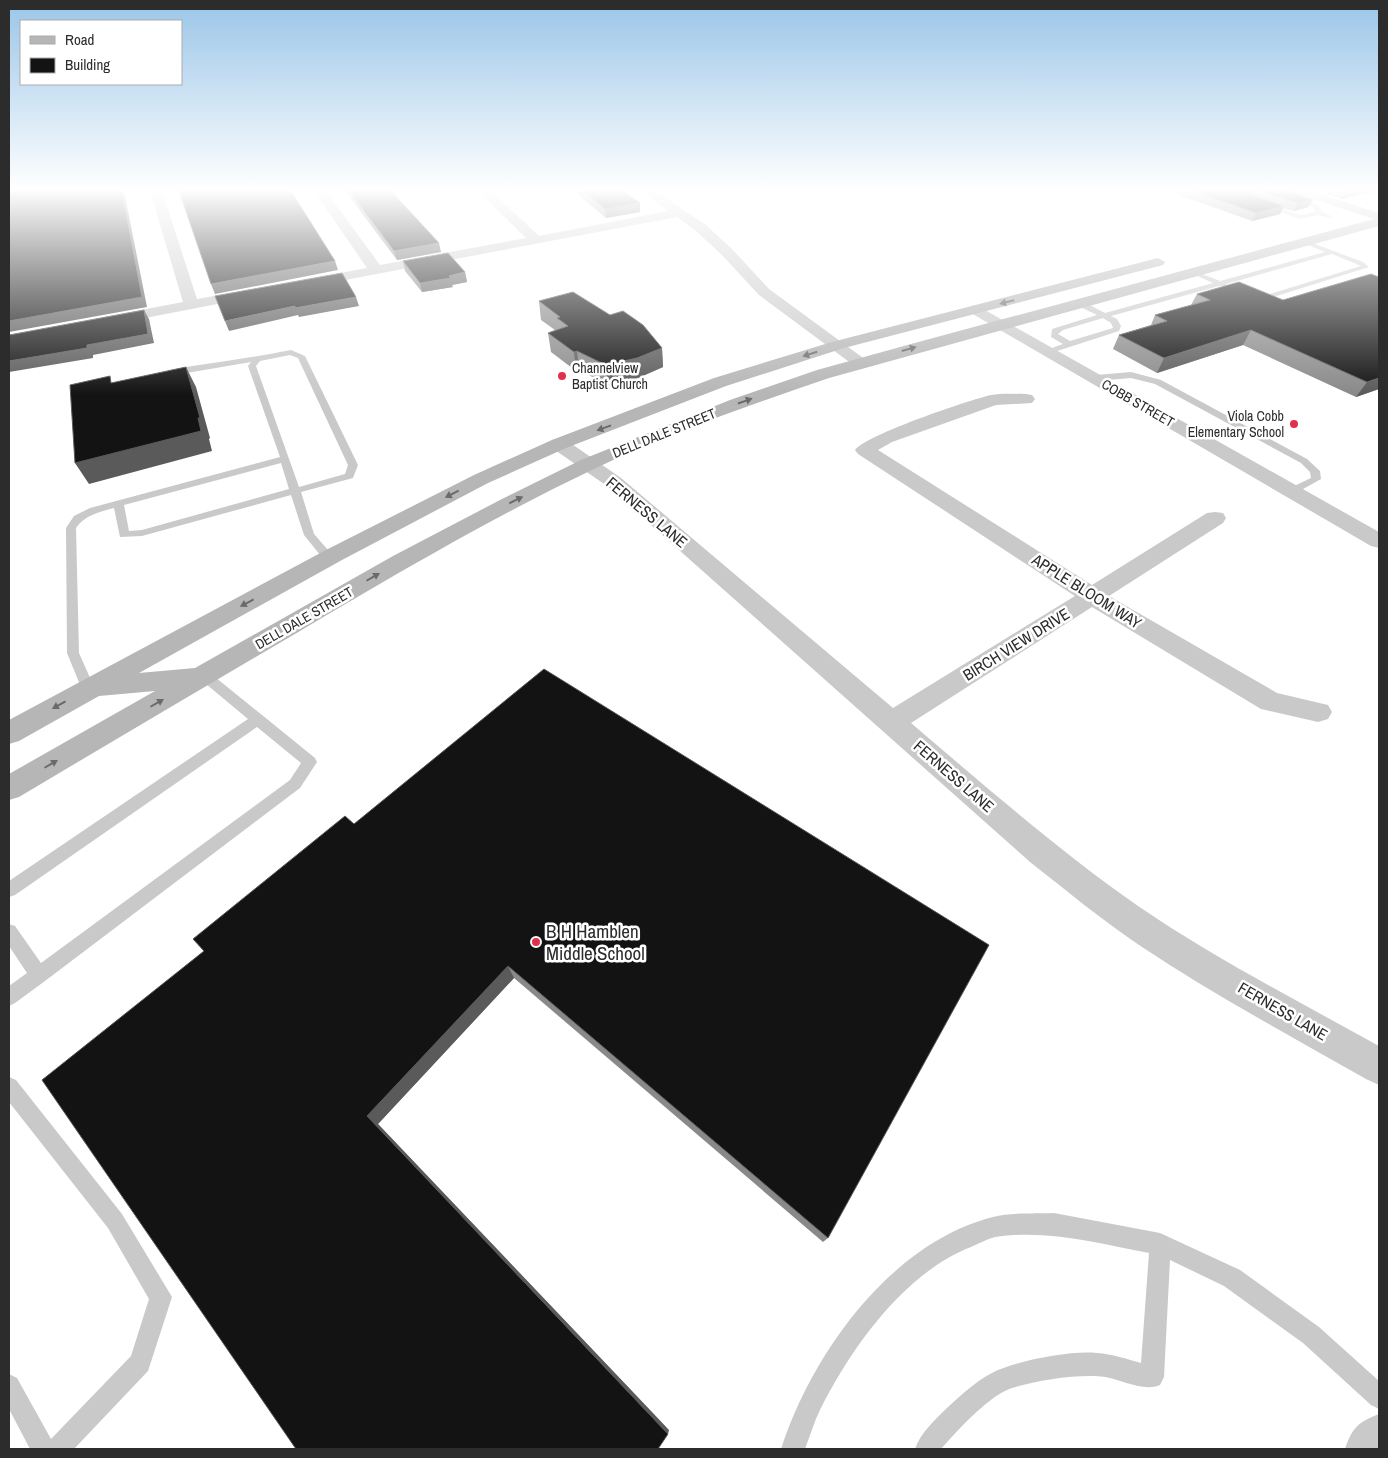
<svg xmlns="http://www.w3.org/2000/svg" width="1388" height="1458" viewBox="0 0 1388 1458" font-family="'Archivo Narrow',sans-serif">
	<rect width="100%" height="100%" fill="#fff"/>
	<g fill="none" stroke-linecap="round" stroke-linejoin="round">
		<path fill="#c9c9c9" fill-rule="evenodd" d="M 1301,196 L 1303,199 L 1318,205 L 1322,212 L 1331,216 L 1331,218 L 1318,215 L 1300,219 L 1261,205 L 1266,204 L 1300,215 L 1315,212 L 1313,207 L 1294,199 Z
			M 1303,241 L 1307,241 L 1363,262 L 1369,267 L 1267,299 L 1252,298 L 1248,296 L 1252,294 L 1267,295 L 1361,266 L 1332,254 L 1226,284 L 1226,287 L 1219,286 L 1111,316 L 1117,319 L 1121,326 L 1119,331 L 1051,353 L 1044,351 L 1063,344 L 1051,337 L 1052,329 L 1097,315 L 1076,305 L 1076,301 L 1082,301 L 1105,313 L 1213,283 L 1191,273 L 1191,271 L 1195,271 L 1220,281 L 1325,252 L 1303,243 ZM 1103,318 L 1111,323 L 1113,328 L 1070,341 L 1058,334 L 1063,330 Z
			M 291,350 L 305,356 L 358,465 L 353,478 L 301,492 L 314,534 L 335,558 L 329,562 L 325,561 L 304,535 L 291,495 L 142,536 L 120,537 L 114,508 C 99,512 85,515 76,528 L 79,653 L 95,689 L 93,692 L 83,692 L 67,653 L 66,528 L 74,516 L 90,508 L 280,457 L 248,366 L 251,362 L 169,376 L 165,373 L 169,370 C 210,363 251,358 291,350 ZM 290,355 L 298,358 L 348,465 L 345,474 L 299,487 L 256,366 L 260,361 ZM 281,463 L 289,489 L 142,530 L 129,531 L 124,505 Z
			M 1131,372 L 1161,380 L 1307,459 L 1320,471 L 1321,479 L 1296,493 L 1288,493 L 1287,491 L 1288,489 L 1311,478 L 1310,472 L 1301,463 L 1155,384 L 1131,378 L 1096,381 L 1092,378 L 1096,375 Z
			M 205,671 L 210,673 L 315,758 L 317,762 L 300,788 L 45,981 L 15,1003 L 9,1006 L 9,986 L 27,973 L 9,946 L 9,924 L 15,926 L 41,963 L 290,780 L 301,763 L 257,727 L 15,895 L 9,897 L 9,881 L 248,719 L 200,679 L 199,676 L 200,673 Z
			M 9,1077 L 16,1080 L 122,1214 L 172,1297 L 148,1371 L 74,1449 L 30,1449 L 9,1409 L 9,1374 L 17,1378 L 51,1439 L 131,1356 L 149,1299 L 108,1228 L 9,1102 Z
			M 1054,1213 L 1160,1233 L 1240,1270 L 1319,1327 L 1379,1381 L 1379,1409 L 1371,1405 L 1303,1343 L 1224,1286 L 1170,1260 L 1164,1377 L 1160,1385 C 1144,1392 1122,1380 1105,1377 C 1081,1373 1029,1381 1007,1390 C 986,1399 956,1432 941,1449 L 915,1449 C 921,1432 935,1420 947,1408 C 961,1395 976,1381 992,1373 C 1015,1361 1071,1350 1097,1353 C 1112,1354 1127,1359 1141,1363 L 1149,1253 C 1098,1243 1047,1229 995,1237 C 987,1239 978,1244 971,1247 C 904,1273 851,1348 820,1410 C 814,1422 810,1436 805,1449 L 781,1449 C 812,1353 891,1243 993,1217 C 1010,1212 1036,1214 1054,1213 Z"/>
		<path fill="#c9c9c9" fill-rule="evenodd" d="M 150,191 L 162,191 L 197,299 L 253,289 L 258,290 L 260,293 L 258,296 L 109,325 L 104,323 L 101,320 L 104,317 L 183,302 Z
			M 314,191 L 326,191 L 380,265 L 526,238 L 478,191 L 491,191 L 539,236 L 668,211 L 641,191 L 655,191 L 706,225 L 732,249 L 769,289 L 870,363 L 868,367 L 856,367 L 759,295 L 722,255 L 696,231 L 677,217 L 308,287 L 303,286 L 301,283 L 303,280 L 367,268 Z
			M 976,305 L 1379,532 L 1379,548 L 1371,546 L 971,313 L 968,310 L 971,307 Z
			M 1026,394 L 1032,395 L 1035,399 L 1032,403 L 996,405 L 892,442 L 878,450 L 1092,585 L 1207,513 L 1215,512 L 1223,513 L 1226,518 L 1223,523 L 1109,596 L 1277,693 L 1328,705 L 1332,712 L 1328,719 L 1318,722 L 1261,709 L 1092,607 L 911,723 C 985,786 1058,850 1138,906 C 1214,958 1298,1001 1379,1046 L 1379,1085 L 1366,1079 C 1291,1036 1214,995 1142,947 C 1103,921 1067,891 1030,862 L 607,486 L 552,448 L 549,444 L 552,440 L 559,438 L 566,440 L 621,478 L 893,708 L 1075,596 L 858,454 L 855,450 C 866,435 969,400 991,395 C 1002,393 1015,394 1026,394 Z
			M 1379,1414 L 1379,1449 L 1345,1449 C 1352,1428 1358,1422 1379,1414 Z"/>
		<path fill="#b6b6b6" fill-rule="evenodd" d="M 1293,191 L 1311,191 L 1379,213 L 1379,226 L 829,378 C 750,405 670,433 594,469 C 493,517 396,574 300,631 C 206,686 113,741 19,797 L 9,800 L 9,774 L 155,691 L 99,696 L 19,741 L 9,744 L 9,720 L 326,550 L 474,475 L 552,440 L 714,378 L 832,342 L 1158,258 L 1165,262 L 1163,265 L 844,348 L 726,386 L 566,448 L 488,483 L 342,560 L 139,673 L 195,668 L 393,556 L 500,500 L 581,460 L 730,400 L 817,370 L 911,344 L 1374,219 L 1295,193 Z"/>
	</g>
	<path fill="#898989" d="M 345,191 L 391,191 L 441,252 L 397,260 Z
		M 574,191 L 623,191 L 640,212 L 606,218 Z
		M 1168,191 L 1294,191 L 1294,193 L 1308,207 L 1294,211 L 1283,208 L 1280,214 L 1252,221 Z
		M 1317,191 L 1379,191 L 1376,194 L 1370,192 L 1342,199 Z
		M 403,261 L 465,272 L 467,282 L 452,285 L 453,287 L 422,292 L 405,271 Z
		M 1239,282 L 1379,389 L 1356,397 L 1243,345 L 1157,373 L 1113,349 L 1119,335 L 1151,325 L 1155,315 L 1191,305 L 1197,294 Z
		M 539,301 L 610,315 L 662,348 L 663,367 L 638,378 L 608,385 L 579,370 L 576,371 L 551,352 L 548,333 L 555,330 L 541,320 Z
		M 354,824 L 828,1238 L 823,1242 L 514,978 L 378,1124 L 669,1430 L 204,951 Z"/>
	<path fill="#5a5a5a" d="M 122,191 L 124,191 L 147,307 L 9,332 L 9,321 Z
		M 1258,191 L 1255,198 L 1249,199 L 1252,192 Z
		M 1346,191 L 1371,191 L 1370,192 L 1342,199 Z
		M 1313,200 L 1308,207 L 1294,211 L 1298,203 Z
		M 640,203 L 640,212 L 606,218 L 605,209 Z
		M 1284,206 L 1280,214 L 1252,221 L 1256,213 Z
		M 439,243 L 441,252 L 397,260 L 394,251 Z
		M 335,261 L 338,270 L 215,294 L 211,284 Z
		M 465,272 L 467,282 L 452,285 L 453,287 L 422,292 L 420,283 Z
		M 356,297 L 359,306 L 299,317 L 295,308 Z
		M 295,306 L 298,315 L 229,331 L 225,321 Z
		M 144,310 L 149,319 L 154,343 L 93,355 L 93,358 L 9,372 L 9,361 L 87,345 Z
		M 1251,330 L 1243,345 L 1157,373 L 1164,358 Z
		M 662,348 L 663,367 L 638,378 L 608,385 L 606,365 Z
		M 577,351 L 579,370 L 576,371 L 574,352 Z
		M 186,367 L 196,387 L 210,438 L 209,439 L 212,451 L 89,484 L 75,463 L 198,418 Z
		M 1379,378 L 1379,389 L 1356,397 L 1367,382 Z
		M 508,966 L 514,978 L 378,1124 L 669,1430 L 668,1434 L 367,1116 Z"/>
	<path fill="#131313" stroke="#5a5a5a" d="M 9,191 L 122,191 L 142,297 L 9,321 Z
		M 179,191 L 291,191 L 335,261 L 211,284 Z
		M 349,191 L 391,191 L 439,243 L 394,251 Z
		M 583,191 L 623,191 L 640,203 L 605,209 Z
		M 1193,191 L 1256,191 L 1252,192 L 1252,195 L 1284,206 L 1256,213 Z
		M 1260,191 L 1288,191 L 1313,200 L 1298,203 Z
		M 448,253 L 465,272 L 449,276 L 451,278 L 420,283 L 403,261 Z
		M 342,273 L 356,297 L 295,308 L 295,306 L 225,321 L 215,296 Z
		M 1371,274 L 1379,277 L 1379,378 L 1367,382 L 1251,330 L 1164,358 L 1119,335 L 1167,321 L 1155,315 L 1210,300 L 1197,294 L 1239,282 L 1283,300 Z
		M 573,292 L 610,315 L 623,311 L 643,325 L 662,348 L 637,358 L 606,365 L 577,351 L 574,352 L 548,333 L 568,326 L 557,318 L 560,317 L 539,301 Z
		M 144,310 L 148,334 L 87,345 L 87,348 L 9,361 L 9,335 Z
		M 186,367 L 200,418 L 198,418 L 201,431 L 75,463 L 70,385 L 110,376 L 111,383 Z
		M 544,669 L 989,945 L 828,1238 L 508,966 L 367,1116 L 668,1434 L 658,1449 L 296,1449 L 42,1080 L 204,951 L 193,939 L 345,816 L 354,824 Z"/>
	<defs><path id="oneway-solid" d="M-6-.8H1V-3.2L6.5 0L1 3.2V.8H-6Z" transform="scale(1.25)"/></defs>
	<g fill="#6a6a6a">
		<use href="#oneway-solid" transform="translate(1007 302) rotate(166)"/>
		<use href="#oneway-solid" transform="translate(909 349) rotate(-16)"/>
		<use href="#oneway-solid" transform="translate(810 354) rotate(163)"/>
		<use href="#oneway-solid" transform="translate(745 401) rotate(-19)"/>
		<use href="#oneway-solid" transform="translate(604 428) rotate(160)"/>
		<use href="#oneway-solid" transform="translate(452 494) rotate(153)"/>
		<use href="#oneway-solid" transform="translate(516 500) rotate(-26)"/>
		<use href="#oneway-solid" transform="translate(373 577) rotate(-30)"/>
		<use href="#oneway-solid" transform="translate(247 603) rotate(152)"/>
		<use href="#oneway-solid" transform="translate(157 703) rotate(-30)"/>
		<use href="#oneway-solid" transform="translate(59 705) rotate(151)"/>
		<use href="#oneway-solid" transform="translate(51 764) rotate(-30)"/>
	</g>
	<linearGradient id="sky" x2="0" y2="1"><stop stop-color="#9ac5e8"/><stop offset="0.48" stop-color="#fff"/><stop offset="1" stop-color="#fff" stop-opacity="0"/></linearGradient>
	<rect width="1388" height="395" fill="url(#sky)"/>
	<g fill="#df314e" stroke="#fff" stroke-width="2">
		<circle cx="562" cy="376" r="5"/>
		<circle cx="1294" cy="424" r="5"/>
		<circle cx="536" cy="942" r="5"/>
	</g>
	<g text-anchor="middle" stroke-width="5" stroke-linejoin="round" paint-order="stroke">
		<g font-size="14" fill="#2c2c2c" stroke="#fff" text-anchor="start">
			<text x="572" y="373">Channelview<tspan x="572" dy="16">Baptist Church</tspan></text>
			<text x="1284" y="421" text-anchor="end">Viola Cobb<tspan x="1284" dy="16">Elementary School</tspan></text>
		</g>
		<g font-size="14" fill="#2c2c2c" stroke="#fff">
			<text transform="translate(1138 403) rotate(30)" y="5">COBB STREET</text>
			<text transform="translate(664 433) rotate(-22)" y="5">DELL DALE STREET</text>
			<text transform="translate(304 618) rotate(-30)" y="5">DELL DALE STREET</text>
		</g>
		<g font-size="16" fill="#2c2c2c" stroke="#fff">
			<text transform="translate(647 512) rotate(40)" y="6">FERNESS LANE</text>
			<text transform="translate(1087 591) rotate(32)" y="6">APPLE BLOOM WAY</text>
			<text transform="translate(1016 644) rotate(-32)" y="6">BIRCH VIEW DRIVE</text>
			<text transform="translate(954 776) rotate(41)" y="6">FERNESS LANE</text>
			<text transform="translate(1283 1011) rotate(30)" y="6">FERNESS LANE</text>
		</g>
		<g font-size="19" fill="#2c2c2c" stroke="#fff" text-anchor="start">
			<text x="546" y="938">B H Hamblen<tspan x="546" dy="22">Middle School</tspan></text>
		</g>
	</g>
	<rect width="1388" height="1458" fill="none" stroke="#2c2c2c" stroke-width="20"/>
	<rect x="20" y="20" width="162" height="65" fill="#ffffff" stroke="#ababab"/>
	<rect x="30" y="36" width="25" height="8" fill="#b6b6b6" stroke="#ababab"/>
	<text x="65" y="45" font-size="15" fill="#2c2c2c">Road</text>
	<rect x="30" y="58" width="25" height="15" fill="#131313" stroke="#ababab"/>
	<text x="65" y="70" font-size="15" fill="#2c2c2c">Building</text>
</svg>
